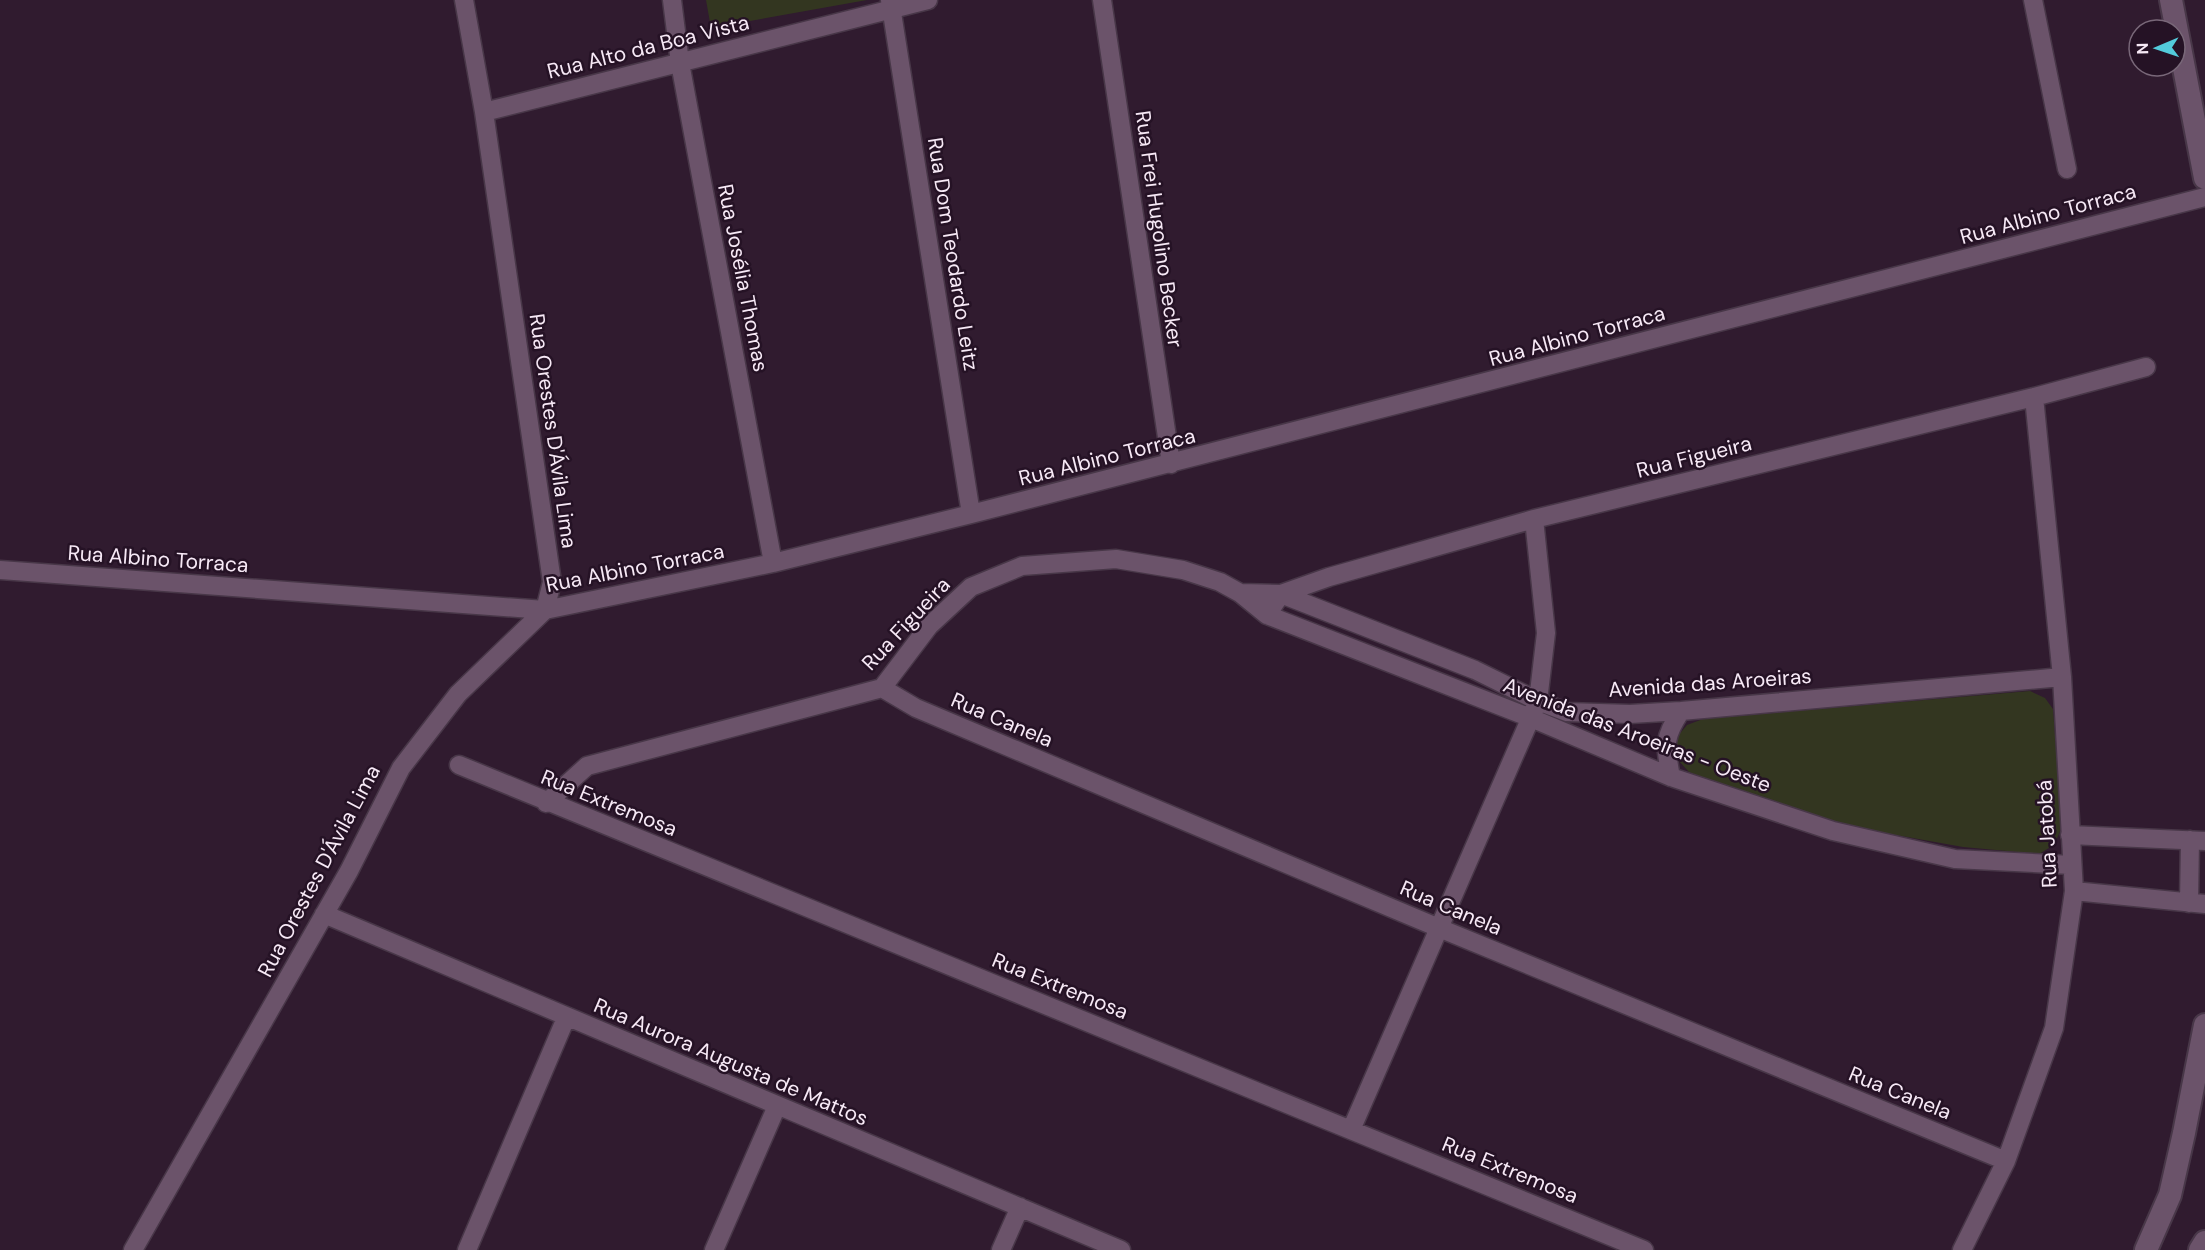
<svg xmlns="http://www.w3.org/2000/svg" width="2205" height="1250" viewBox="0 0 2205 1250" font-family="'DM Sans',sans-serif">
	<rect width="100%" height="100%" fill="#301b2f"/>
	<path fill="#333620" d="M 706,0 L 867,0 L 711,28 Z
		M 2030,691 L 2045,698 L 2053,709 L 2062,827 L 2054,845 L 2039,854 L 1963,847 L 1879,832 L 1822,818 L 1749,796 L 1689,772 L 1678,760 L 1676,738 L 1687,725 L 1703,719 Z"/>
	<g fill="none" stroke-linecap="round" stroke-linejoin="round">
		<g stroke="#483748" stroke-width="21">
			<path id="minor" d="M 672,0 L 680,63 L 773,563
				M 890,0 L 971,514
				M 1102,0 L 1171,464
				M 2033,0 L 2067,169
				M 484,112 L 928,0
				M 0,570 L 545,610 L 773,563 L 971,514 L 2205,197
				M 1240,593 L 1281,594 L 1475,670 L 1538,701 L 1567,712 L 1630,714 L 1681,711 L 2062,677
				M 1267,615 L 1281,594 L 1329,577 L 1534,519 L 2034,397 L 2146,367
				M 882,688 L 916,708 L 1439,928 L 2006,1161
				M 459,765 L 1644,1250
				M 1671,777 C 1665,745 1663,738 1681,711
				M 546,803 L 587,766 L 882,688 L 929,626 L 971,587 L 1022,566 L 1116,559 L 1183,570 L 1220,582 L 1240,593 L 1267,615 L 1531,718 L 1671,777 L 1833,831 L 1955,859 L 2072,865
				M 2070,835 L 2205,841
				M 2074,891 L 2205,904
				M 2189,903 L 2190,840
				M 324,914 L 1121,1250
				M 1351,1130 L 1538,701 L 1546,633 L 1534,519
				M 133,1250 L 349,871 L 401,768 L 458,694 L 545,610 L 552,582 L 484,112 L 464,0
				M 467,1250 L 566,1018
				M 714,1250 L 777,1106
				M 1001,1250 L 1020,1207
				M 1962,1250 L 2006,1161 L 2054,1028 L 2074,891 L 2062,677 L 2034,397"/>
		</g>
		<g stroke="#483748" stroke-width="26">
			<path id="tertiary" d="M 2171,0 L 2205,178
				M 2146,1250 L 2170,1195 L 2184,1133 L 2205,1025
				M 2200,1250 L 2205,1242"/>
		</g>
		<use href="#minor" stroke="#6b536a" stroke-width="18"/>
		<use href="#tertiary" stroke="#6b536a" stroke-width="22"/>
	</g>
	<g text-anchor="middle" stroke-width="5" stroke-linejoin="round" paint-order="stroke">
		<g font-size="21" fill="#f7e9f6" stroke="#251225">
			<text transform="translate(648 47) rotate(-14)" y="7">Rua Alto da Boa Vista</text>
			<text transform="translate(2048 214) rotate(-15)" y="7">Rua Albino Torraca</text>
			<text transform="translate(1159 229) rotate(82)" y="7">Rua Frei Hugolino Becker</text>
			<text transform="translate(953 254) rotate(81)" y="7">Rua Dom Teodardo Leitz</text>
			<text transform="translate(743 278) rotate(79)" y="7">Rua Josélia Thomas</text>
			<text transform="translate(1577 336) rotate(-15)" y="7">Rua Albino Torraca</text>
			<text transform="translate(553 431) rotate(82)" y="7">Rua Orestes D'Ávila Lima</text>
			<text transform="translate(1107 457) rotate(-14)" y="7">Rua Albino Torraca</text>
			<text transform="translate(1694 457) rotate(-14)" y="7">Rua Figueira</text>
			<text transform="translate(158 559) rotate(4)" y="7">Rua Albino Torraca</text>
			<text transform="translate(635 568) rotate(-11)" y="7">Rua Albino Torraca</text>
			<text transform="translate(906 624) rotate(-47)" y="7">Rua Figueira</text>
			<text transform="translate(1710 683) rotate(-4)" y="7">Avenida das Aroeiras</text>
			<text transform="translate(1002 720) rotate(23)" y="7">Rua Canela</text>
			<text transform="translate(1637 735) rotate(21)" y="7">Avenida das Aroeiras - Oeste</text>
			<text transform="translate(609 803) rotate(22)" y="7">Rua Extremosa</text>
			<text transform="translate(2047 834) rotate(-93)" y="7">Rua Jatobá</text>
			<text transform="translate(319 871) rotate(-62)" y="7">Rua Orestes D'Ávila Lima</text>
			<text transform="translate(1451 908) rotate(23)" y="7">Rua Canela</text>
			<text transform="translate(1060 986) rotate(22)" y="7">Rua Extremosa</text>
			<text transform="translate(731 1062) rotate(23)" y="7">Rua Aurora Augusta de Mattos</text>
			<text transform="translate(1900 1093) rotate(22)" y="7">Rua Canela</text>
			<text transform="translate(1510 1170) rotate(22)" y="7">Rua Extremosa</text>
		</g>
	</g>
	<g transform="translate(2157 48) rotate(268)"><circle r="28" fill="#251225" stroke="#796879" stroke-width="1.5"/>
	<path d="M0-4.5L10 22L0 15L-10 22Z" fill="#53cbdb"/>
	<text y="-9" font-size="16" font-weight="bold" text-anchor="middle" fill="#f7e9f6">N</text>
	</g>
</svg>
